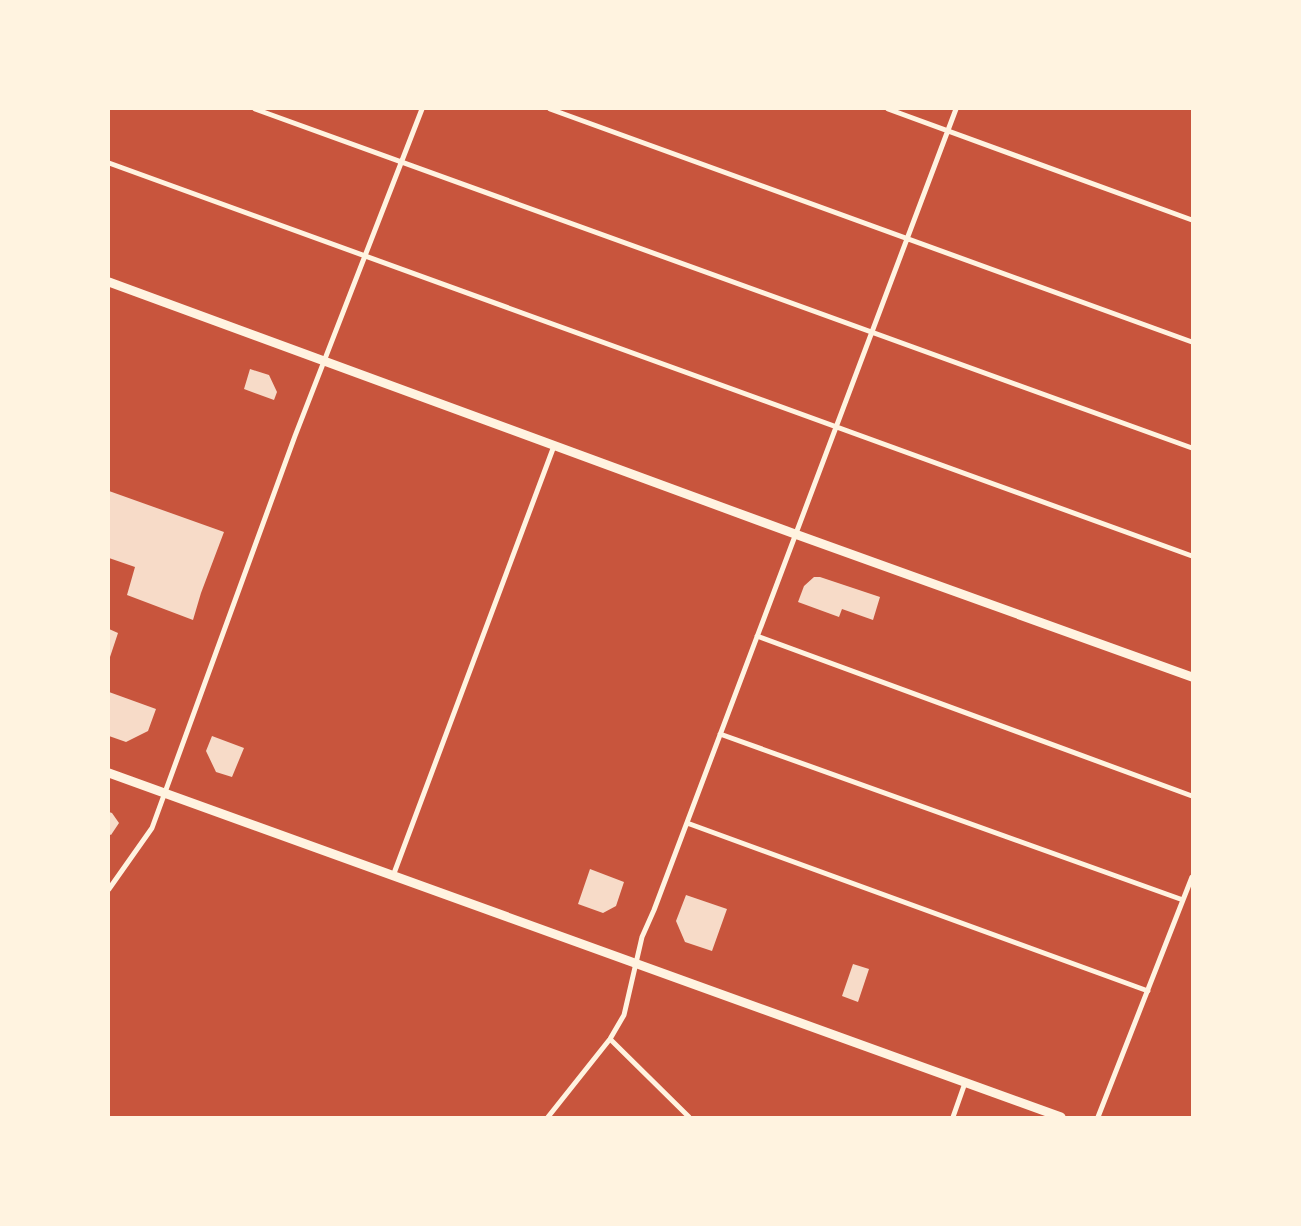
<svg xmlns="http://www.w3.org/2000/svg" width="1301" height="1226" viewBox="0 0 1301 1226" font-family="'Roboto Serif',serif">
	<rect width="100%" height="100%" fill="#c8553d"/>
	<path fill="#f7dbc8" d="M 250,369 L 269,375 L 277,392 L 274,400 L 244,389 Z
		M 109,491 L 224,532 L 201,593 L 193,620 L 127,595 L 135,567 L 109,558 Z
		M 814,577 L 820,577 L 880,597 L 873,620 L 842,609 L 839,617 L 798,602 L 804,586 Z
		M 109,629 L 118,633 L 109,660 Z
		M 109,692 L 156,709 L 148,731 L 126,742 L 109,736 Z
		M 212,736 L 244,748 L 232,777 L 216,772 L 206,751 Z
		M 109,812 L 112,813 L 119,823 L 111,835 L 109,834 Z
		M 590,869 L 624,882 L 616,906 L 603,913 L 578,904 Z
		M 686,895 L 727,909 L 712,951 L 685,942 L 676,921 Z
		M 853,964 L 869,969 L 858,1002 L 842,996 Z"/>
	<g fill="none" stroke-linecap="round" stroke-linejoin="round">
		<path stroke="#fff3e0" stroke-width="5" d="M 255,109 L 1192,448
			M 550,109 L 1192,342
			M 888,109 L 1192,220
			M 109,163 L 1192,556
			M 757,636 L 1192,796
			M 720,734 L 1183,900
			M 687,823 L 1148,991
			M 393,876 L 554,446
			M 109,889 L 152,828 L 295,436 L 422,109
			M 610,1039 L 689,1117
			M 548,1117 L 610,1039 L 624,1015 L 642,937 L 654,910 L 956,109
			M 953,1117 L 965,1083
			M 1098,1117 L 1192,877"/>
		<path stroke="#fff3e0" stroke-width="9" d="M 109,282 L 795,534 L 1192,677
			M 109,773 L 1061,1117"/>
	</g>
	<rect width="1301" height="1226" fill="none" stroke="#fff3e0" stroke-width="220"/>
</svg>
